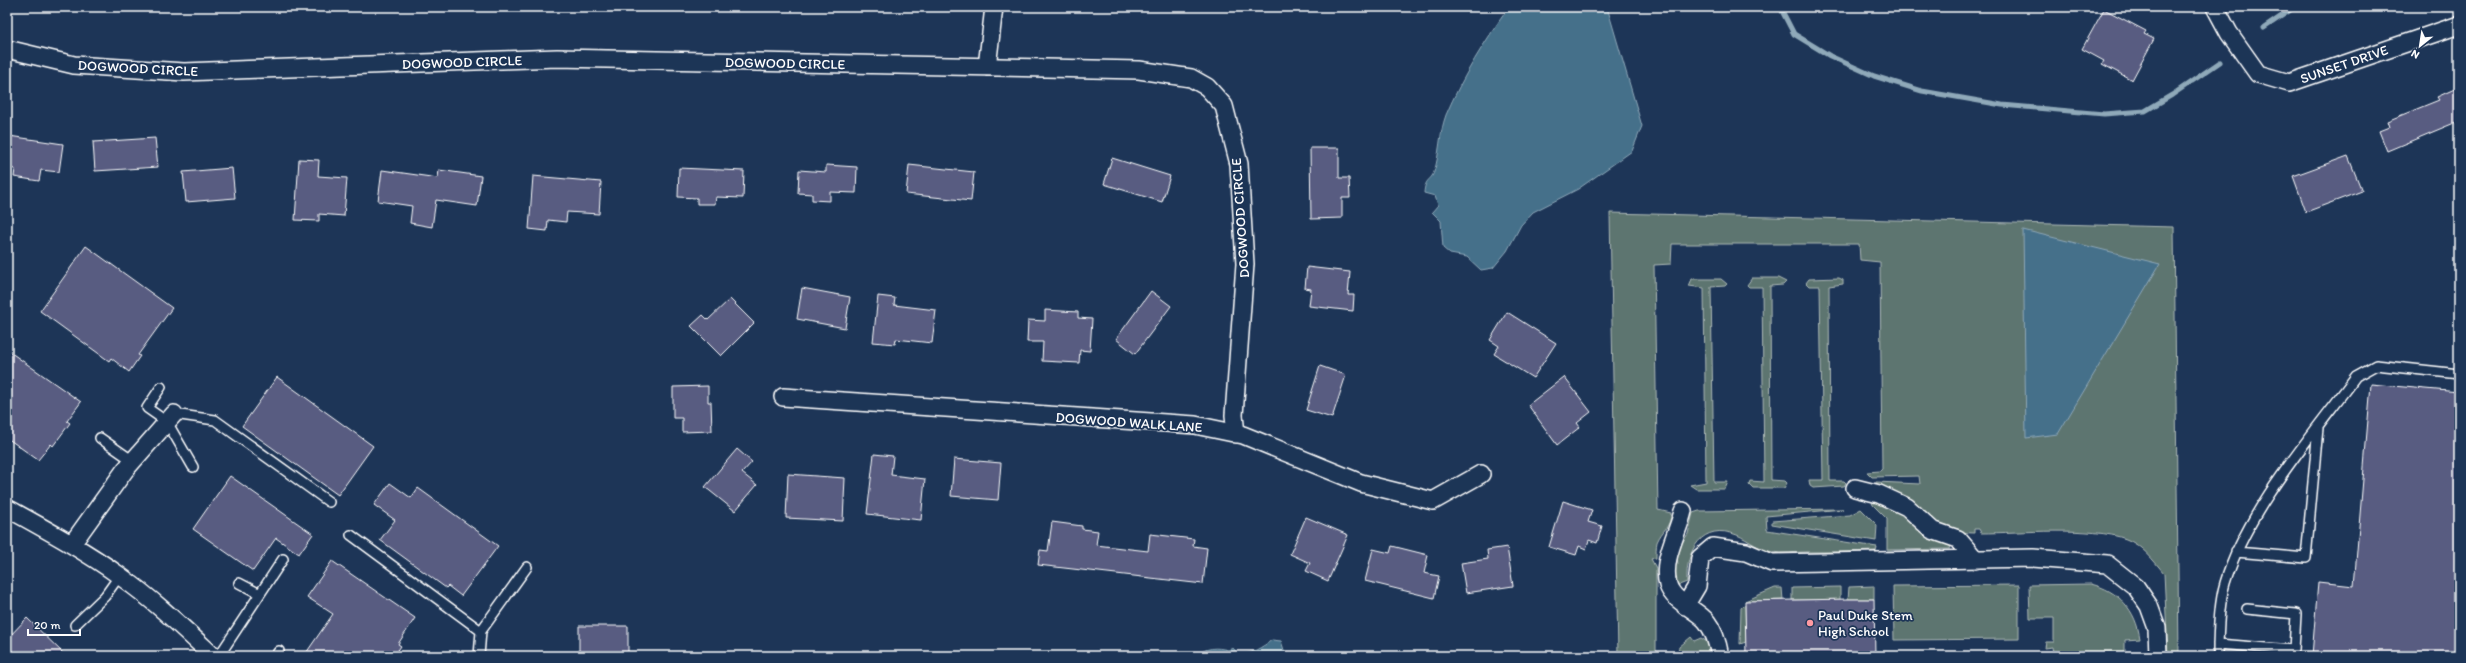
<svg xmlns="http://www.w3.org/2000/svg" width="2466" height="663" viewBox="0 0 2466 663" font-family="Itim,sans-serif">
	<rect width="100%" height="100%" fill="#1d3557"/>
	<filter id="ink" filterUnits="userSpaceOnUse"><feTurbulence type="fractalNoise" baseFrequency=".025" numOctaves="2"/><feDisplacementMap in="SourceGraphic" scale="8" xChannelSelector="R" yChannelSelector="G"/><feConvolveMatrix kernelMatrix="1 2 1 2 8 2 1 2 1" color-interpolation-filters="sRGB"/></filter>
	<g filter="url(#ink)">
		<path fill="#5d746f" stroke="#aebab7" d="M 1610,213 L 2174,227 L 2179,656 L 2168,656 L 2164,573 C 2153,560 2142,545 2126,539 C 2092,526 2019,533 1981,533 L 1979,529 L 1974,529 L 1974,533 C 1938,533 1931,514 1904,497 C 1895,491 1884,490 1876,483 L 1876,482 L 1920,484 L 1919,476 L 1872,477 L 1867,472 L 1880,471 L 1882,469 L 1880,262 L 1860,260 L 1859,244 L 1672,244 L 1671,264 L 1654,265 L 1658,510 L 1671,513 C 1671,527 1662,530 1657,542 C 1656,546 1656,553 1656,558 L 1651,559 L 1656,568 L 1656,656 L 1618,656 Z
			M 1752,278 L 1778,278 L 1786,282 L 1783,285 L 1770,286 L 1771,480 L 1785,481 L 1787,483 L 1784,488 L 1753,488 L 1749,484 L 1750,481 L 1764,482 L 1762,287 L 1749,287 L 1747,285 Z
			M 1839,278 L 1843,280 L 1843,284 L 1829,286 L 1830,481 L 1844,481 L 1846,483 L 1844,486 L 1813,488 L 1810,486 L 1809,480 L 1823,480 L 1820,286 L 1809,286 L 1806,283 L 1809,279 Z
			M 1692,279 L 1721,279 L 1727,284 L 1725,286 L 1711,287 L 1714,482 L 1728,482 L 1725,489 L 1696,489 L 1690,485 L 1706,482 L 1704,288 L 1689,286 Z
			M 1872,502 L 1889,504 L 1948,544 L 1951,546 L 1950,549 L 1887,550 L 1887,519 L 1873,505 Z
			M 1843,509 L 1766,516 L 1767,530 L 1877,547 L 1876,551 C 1853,552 1830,552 1806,552 C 1795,552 1783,554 1773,552 C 1759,550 1749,540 1737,535 C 1702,521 1685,551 1687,582 L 1679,585 L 1675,580 L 1675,563 L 1678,564 L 1676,551 L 1688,534 L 1693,513 L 1699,511 Z
			M 1861,509 L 1877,525 L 1876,541 L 1772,524 L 1772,521 L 1850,515 Z
			M 2091,584 C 2119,591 2136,610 2140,639 L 2125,640 L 2125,656 L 2113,656 L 2113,653 L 2054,653 L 2053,647 L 2045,648 L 2046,642 L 2054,642 L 2054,618 L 2030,618 L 2029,585 Z
			M 2019,585 L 2019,639 L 1894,640 L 1893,586 Z
			M 1874,586 L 1874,599 L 1848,599 L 1849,587 Z
			M 1840,587 L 1840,600 L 1792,600 L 1792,588 Z
			M 1775,588 L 1782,588 L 1783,600 L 1745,601 Z
			M 1745,604 L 1746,642 L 1740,644 L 1741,608 Z
			M 1691,637 L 1694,641 L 1701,638 L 1709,643 L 1712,656 L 1677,656 L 1679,647 Z"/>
		<path fill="#446f8a" stroke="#8fa9b9" d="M 1509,7 L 1607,7 L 1642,126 L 1632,151 L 1578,189 L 1533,212 L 1521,225 L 1507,251 L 1493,268 L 1481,270 L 1467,257 L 1450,254 L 1443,248 L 1441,221 L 1432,212 L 1438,205 L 1435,196 L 1424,193 C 1425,178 1431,181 1434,172 C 1440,154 1439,134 1446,115 C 1462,77 1485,41 1509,7 Z
			M 2023,230 L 2160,264 L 2058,434 L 2026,438 Z
			M 1272,640 L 1281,641 L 1286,656 L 1197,656 C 1205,647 1217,647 1228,650 L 1233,648 L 1238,654 C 1251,655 1262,647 1272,640 Z"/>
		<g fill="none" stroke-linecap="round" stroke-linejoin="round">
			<path stroke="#8fa9b9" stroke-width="5" d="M 1780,7 L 1794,34 L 1830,56 L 1874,76 L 1922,91 L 2002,105 L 2104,114 L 2145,111 L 2172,95 L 2220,62
				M 2264,28 L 2295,7"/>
		</g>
		<path fill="#585c81" stroke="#fff" d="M 2104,9 L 2146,31 L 2144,34 L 2154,39 L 2132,80 L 2102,64 L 2104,61 L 2082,49 Z
			M 2459,87 L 2459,121 L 2387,151 L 2379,131 L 2389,127 L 2387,121 L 2439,100 L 2437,97 Z
			M 9,136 L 63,144 L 59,172 L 41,170 L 39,181 L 14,177 L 15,169 L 7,168 Z
			M 155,138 L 158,167 L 95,171 L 93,142 Z
			M 1310,148 L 1339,148 L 1339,178 L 1349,178 L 1350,198 L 1342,198 L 1342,218 L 1311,219 Z
			M 2348,156 L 2362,191 L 2306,212 L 2293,176 Z
			M 1112,158 L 1170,176 L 1162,202 L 1104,184 Z
			M 299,159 L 319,160 L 318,176 L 347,178 L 344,216 L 319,214 L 319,221 L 295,220 Z
			M 826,165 L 857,167 L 856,193 L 830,192 L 830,201 L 812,200 L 812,194 L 798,193 L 799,170 L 826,172 Z
			M 909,165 L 974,172 L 971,201 L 906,194 Z
			M 232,168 L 235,198 L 186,202 L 183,172 Z
			M 679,168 L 744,171 L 743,198 L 716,197 L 715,204 L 697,204 L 697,198 L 678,197 Z
			M 382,170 L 438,178 L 439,170 L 481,176 L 477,206 L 436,200 L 432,227 L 410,223 L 412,206 L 378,201 Z
			M 533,176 L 601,182 L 599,214 L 567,212 L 566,222 L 548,220 L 547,231 L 529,229 Z
			M 86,246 L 172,308 L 138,355 L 140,356 L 129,372 L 111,358 L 109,361 L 40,311 Z
			M 1307,267 L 1350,272 L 1348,295 L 1354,295 L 1353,311 L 1309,306 L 1311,289 L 1305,288 Z
			M 802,288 L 850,297 L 845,328 L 797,319 Z
			M 1151,291 L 1171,306 L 1135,354 L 1116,339 Z
			M 878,296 L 895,298 L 894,305 L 936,310 L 932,343 L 896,339 L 895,344 L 873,342 Z
			M 730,299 L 754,323 L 721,356 L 691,326 L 703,315 L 708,320 Z
			M 1045,310 L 1078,312 L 1078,318 L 1092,319 L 1090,351 L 1080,350 L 1079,363 L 1042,361 L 1043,342 L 1027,342 L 1028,320 L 1045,321 Z
			M 1507,312 L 1556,343 L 1533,378 L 1494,354 L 1499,346 L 1490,340 Z
			M 7,350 L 81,402 L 67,421 L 70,423 L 53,446 L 51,444 L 38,460 L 7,438 Z
			M 1320,366 L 1346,375 L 1332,418 L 1306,410 Z
			M 277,377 L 373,446 L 338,495 L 242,426 Z
			M 1564,377 L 1591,412 L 1577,423 L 1580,427 L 1557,445 L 1528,405 Z
			M 2371,384 L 2459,392 L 2459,656 L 2312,656 L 2318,582 L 2354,586 Z
			M 708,386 L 708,402 L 711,402 L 712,431 L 682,432 L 682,418 L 673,418 L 673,387 Z
			M 737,449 L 752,462 L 742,473 L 757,485 L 735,511 L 705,487 Z
			M 874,454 L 893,456 L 891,475 L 925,479 L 921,520 L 867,514 Z
			M 954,459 L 1001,463 L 998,500 L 951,496 Z
			M 788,474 L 845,478 L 843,521 L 786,518 Z
			M 230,476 L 313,534 L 299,554 L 276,538 L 253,571 L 193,529 Z
			M 390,483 L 411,498 L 418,488 L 498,546 L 461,596 L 448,586 L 446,588 L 380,540 L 395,520 L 374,505 Z
			M 1563,501 L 1592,510 L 1588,522 L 1602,526 L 1597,543 L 1589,540 L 1586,549 L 1579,546 L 1576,555 L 1549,547 Z
			M 1306,517 L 1348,535 L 1328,581 L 1306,571 L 1310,563 L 1290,554 Z
			M 1052,522 L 1082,526 L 1082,529 L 1098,531 L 1096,545 L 1148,551 L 1150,534 L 1194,539 L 1193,546 L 1207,548 L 1203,584 L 1038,565 L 1040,550 L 1048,551 Z
			M 1392,546 L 1428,555 L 1424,573 L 1439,576 L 1434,598 L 1365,581 L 1373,549 L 1390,553 Z
			M 1507,547 L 1513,586 L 1466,593 L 1461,563 L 1488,559 L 1487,550 Z
			M 332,561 L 415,618 L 398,644 L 401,646 L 394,656 L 304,656 L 333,614 L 307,597 Z
			M 1848,599 L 1874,599 L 1875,656 L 1746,656 L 1745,601 Z
			M 27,618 L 66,656 L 7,656 L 7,639 Z
			M 579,626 L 628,626 L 628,656 L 579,656 Z"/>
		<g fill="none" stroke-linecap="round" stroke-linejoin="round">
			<g stroke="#fff" stroke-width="12">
				<path id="lane" d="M 161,387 L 147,408 L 167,422 L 193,467
					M 174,414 L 215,420 L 329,502
					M 100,438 L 133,461
					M 351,535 L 481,631
					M 2236,552 L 2306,558 L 2318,428
					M 239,583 L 260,594
					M 75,625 L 105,596 L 120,575
					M 2218,644 L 2294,650 L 2296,614 L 2247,609
					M 219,656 L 283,559
					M 275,656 L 279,651
					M 479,656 L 481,631 L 527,567
					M 2218,656 C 2218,635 2219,603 2225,583 C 2247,510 2310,438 2356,376 L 2376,365 L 2459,374"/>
			</g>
			<g stroke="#fff" stroke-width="20">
				<path id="street" d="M 2215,7 L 2229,33 L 2258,74 L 2289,83 L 2459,25
					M 7,49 L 74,65 L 184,72 L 557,58 L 1139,70 L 1191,78 L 1207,87 L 1224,106 L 1239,164 L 1245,264 L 1234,415 L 1236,434
					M 987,67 L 994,7
					M 783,397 L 1195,425 L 1243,435 L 1361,483 L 1433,501 L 1481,474
					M 1855,488 L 1879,494 L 1907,507 L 1932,530 L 1958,539 L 1976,560
					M 7,508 C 45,529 84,550 120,576 C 154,600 183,628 213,656
					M 1683,511 C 1678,534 1661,559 1668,585 C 1673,602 1698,610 1707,622 C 1714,631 1718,645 1720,656
					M 72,544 L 125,470 L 174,414
					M 1685,606 L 1697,586 L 1700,558 L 1713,547 L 1746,552 L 1772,563 L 2033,558 L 2107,564 L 2136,587 L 2149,606 L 2157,628 L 2158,656"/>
			</g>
			<use href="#lane" stroke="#1d3557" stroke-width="9"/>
			<use href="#street" stroke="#1d3557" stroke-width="17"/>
		</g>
	</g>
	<circle fill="#ff9aa2" stroke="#1d3557" stroke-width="1.5" cx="1810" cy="623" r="4"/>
	<g text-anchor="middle" stroke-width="3.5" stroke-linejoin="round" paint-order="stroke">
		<g font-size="14" fill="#fff" stroke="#1d3557">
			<text transform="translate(462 62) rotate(-2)" y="5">DOGWOOD CIRCLE</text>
			<text transform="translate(785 63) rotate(1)" y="5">DOGWOOD CIRCLE</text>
			<text transform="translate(2344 64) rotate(-19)" y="5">SUNSET DRIVE</text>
			<text transform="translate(138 68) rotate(3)" y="5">DOGWOOD CIRCLE</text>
			<text transform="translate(1240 218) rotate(-94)" y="5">DOGWOOD CIRCLE</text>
			<text transform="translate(1129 422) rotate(4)" y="5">DOGWOOD WALK LANE</text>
		</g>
		<g font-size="14" fill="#fff" stroke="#1d3557" text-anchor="start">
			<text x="1818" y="620">Paul Duke Stem<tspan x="1818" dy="16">High School</tspan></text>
		</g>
	</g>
	<rect width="2466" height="663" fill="none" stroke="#1d3557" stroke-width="24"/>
	<rect x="12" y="12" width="2442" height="639" fill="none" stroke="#fff" stroke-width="1.5" filter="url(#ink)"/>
	<g transform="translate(2420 46) rotate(210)" stroke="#1d3557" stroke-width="3" paint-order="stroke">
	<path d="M0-3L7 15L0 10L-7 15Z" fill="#ffffff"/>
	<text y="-6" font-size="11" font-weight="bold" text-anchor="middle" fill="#ffffff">N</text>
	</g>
	<path d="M28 629v6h52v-6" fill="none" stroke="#ffffff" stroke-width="2"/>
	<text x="34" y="629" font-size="12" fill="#ffffff" stroke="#1d3557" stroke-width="3" paint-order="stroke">20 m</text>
</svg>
